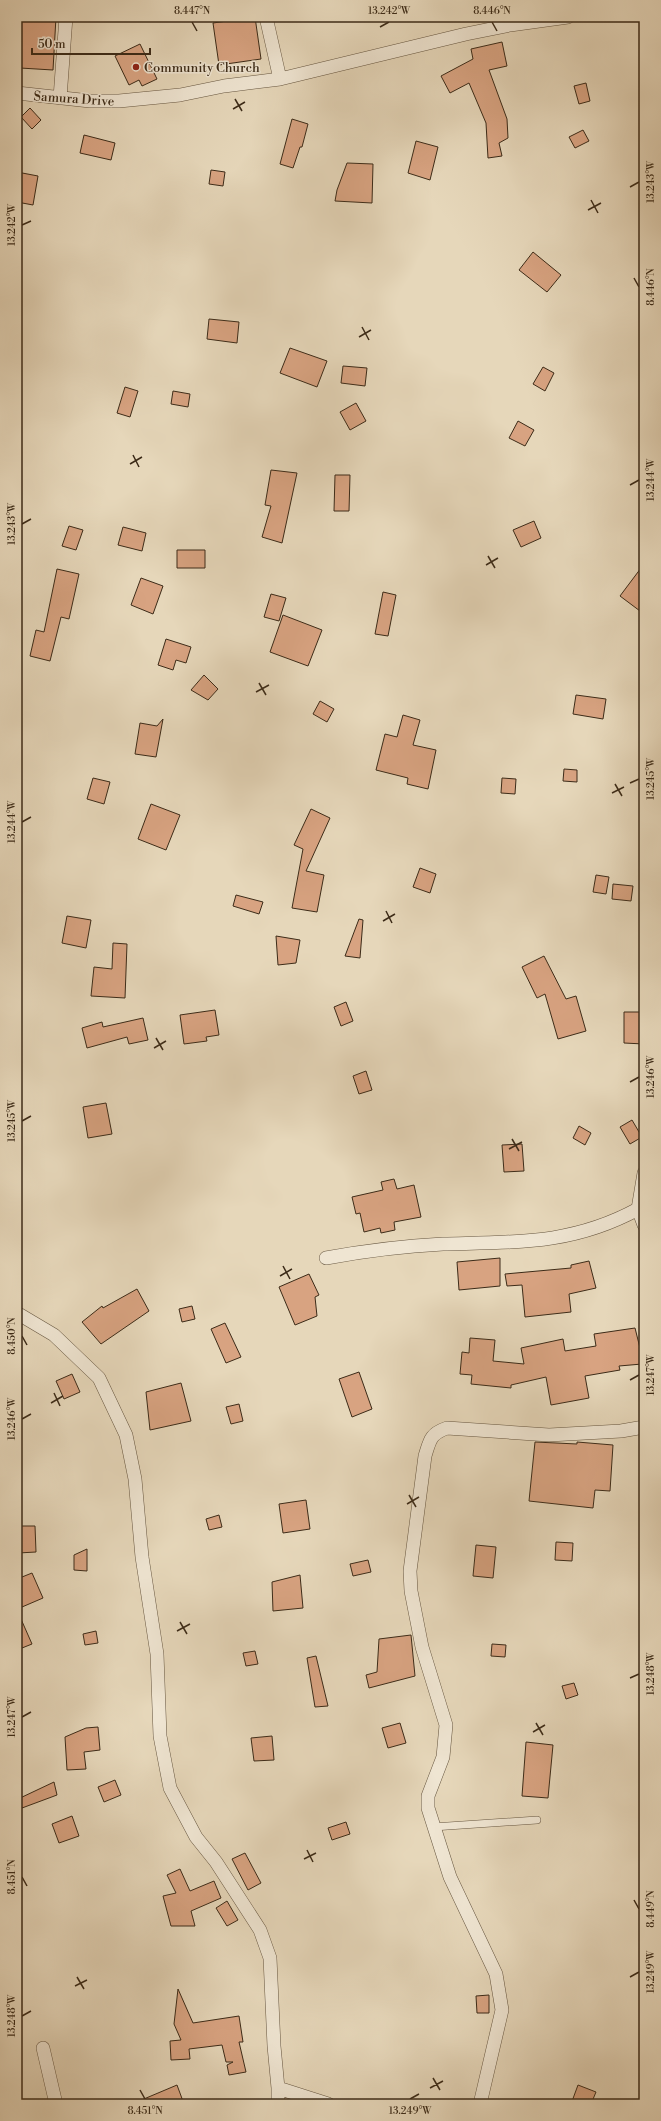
<svg xmlns="http://www.w3.org/2000/svg" width="661" height="2121" viewBox="0 0 661 2121" font-family="'Libre Bodoni',serif">
	<rect width="100%" height="100%" fill="#e6d7ba"/>
	<filter id="stains"><feTurbulence type="fractalNoise" baseFrequency=".005" numOctaves="4"/><feColorMatrix values="0 0 0 0 .2 0 0 0 0 .09 0 0 0 0 .02 0 0 0 .5 -.17"/></filter>
	<radialGradient id="worn" r=".72"><stop offset=".6" stop-color="#630" stop-opacity="0"/><stop offset="1" stop-color="#630" stop-opacity=".3"/></radialGradient>
	<path fill="#d8a381" stroke="#3c2b18" d="M 17,17 L 56,17 L 53,70 L 20,68 L 21,50 L 17,49 Z
		M 255,17 L 261,59 L 219,65 L 213,23 Z
		M 502,42 L 507,66 L 489,70 L 507,119 L 508,138 L 499,143 L 502,156 L 488,158 L 486,123 L 469,83 L 450,93 L 441,76 L 473,59 L 471,49 Z
		M 140,44 L 157,79 L 142,86 L 139,80 L 129,85 L 115,56 Z
		M 586,83 L 590,101 L 579,104 L 574,86 Z
		M 30,108 L 41,120 L 32,129 L 21,117 Z
		M 292,119 L 308,124 L 302,147 L 300,147 L 293,168 L 280,164 Z
		M 583,130 L 589,141 L 575,148 L 569,137 Z
		M 84,135 L 115,143 L 111,160 L 80,153 Z
		M 416,141 L 438,147 L 430,180 L 408,173 Z
		M 347,163 L 373,164 L 372,203 L 335,201 L 337,190 Z
		M 211,170 L 225,172 L 223,186 L 209,184 Z
		M 17,172 L 38,176 L 33,205 L 17,202 Z
		M 533,252 L 561,275 L 547,292 L 519,270 Z
		M 209,319 L 239,322 L 237,343 L 207,339 Z
		M 290,348 L 327,361 L 317,387 L 280,373 Z
		M 343,366 L 367,368 L 365,386 L 341,383 Z
		M 543,367 L 554,373 L 545,391 L 533,384 Z
		M 125,387 L 138,391 L 130,417 L 117,413 Z
		M 173,391 L 190,394 L 188,407 L 171,404 Z
		M 356,403 L 366,421 L 350,430 L 340,412 Z
		M 518,421 L 534,430 L 525,446 L 509,438 Z
		M 271,470 L 297,473 L 282,543 L 262,537 L 271,506 L 265,505 Z
		M 335,475 L 350,475 L 349,511 L 334,511 Z
		M 534,521 L 541,538 L 521,547 L 513,530 Z
		M 69,526 L 83,530 L 76,550 L 62,546 Z
		M 123,527 L 146,533 L 142,551 L 118,545 Z
		M 177,550 L 205,550 L 205,568 L 177,568 Z
		M 644,564 L 644,614 L 620,596 Z
		M 57,569 L 79,574 L 69,619 L 61,617 L 50,661 L 30,656 L 36,630 L 44,632 Z
		M 141,578 L 163,586 L 153,614 L 131,605 Z
		M 383,592 L 396,595 L 388,636 L 375,634 Z
		M 271,594 L 286,598 L 279,621 L 264,617 Z
		M 283,615 L 322,630 L 308,666 L 270,652 Z
		M 166,639 L 191,647 L 186,663 L 176,660 L 173,670 L 158,665 Z
		M 204,675 L 218,689 L 208,700 L 191,690 Z
		M 576,695 L 606,699 L 603,719 L 573,714 Z
		M 320,701 L 334,709 L 327,722 L 313,714 Z
		M 403,715 L 420,720 L 413,745 L 436,750 L 428,789 L 407,784 L 408,778 L 376,770 L 385,734 L 397,737 Z
		M 163,719 L 156,757 L 135,754 L 140,723 L 157,726 Z
		M 564,769 L 577,770 L 577,782 L 563,781 Z
		M 93,778 L 110,782 L 104,804 L 87,799 Z
		M 502,778 L 516,779 L 515,794 L 501,793 Z
		M 151,804 L 180,815 L 166,850 L 138,839 Z
		M 311,809 L 330,818 L 306,871 L 324,875 L 317,912 L 292,908 L 303,849 L 294,845 Z
		M 420,868 L 436,874 L 430,893 L 413,887 Z
		M 596,875 L 609,877 L 606,894 L 593,892 Z
		M 613,884 L 633,886 L 631,901 L 612,899 Z
		M 236,895 L 263,902 L 259,914 L 233,906 Z
		M 67,916 L 91,920 L 86,948 L 62,943 Z
		M 359,919 L 363,920 L 360,958 L 345,956 Z
		M 276,936 L 300,940 L 296,963 L 278,965 Z
		M 113,943 L 127,944 L 125,998 L 91,996 L 94,967 L 112,969 Z
		M 544,956 L 566,999 L 576,996 L 586,1031 L 558,1039 L 545,994 L 537,998 L 522,967 Z
		M 346,1002 L 353,1021 L 341,1026 L 334,1007 Z
		M 215,1010 L 219,1035 L 206,1037 L 207,1041 L 184,1044 L 180,1015 Z
		M 624,1012 L 644,1012 L 644,1044 L 624,1043 Z
		M 143,1018 L 148,1040 L 129,1044 L 127,1037 L 87,1048 L 82,1028 L 102,1022 L 103,1027 Z
		M 366,1071 L 372,1090 L 359,1094 L 353,1076 Z
		M 106,1103 L 112,1134 L 88,1138 L 83,1107 Z
		M 632,1120 L 642,1137 L 630,1144 L 620,1127 Z
		M 579,1126 L 591,1133 L 585,1145 L 573,1138 Z
		M 522,1144 L 524,1171 L 504,1172 L 502,1145 Z
		M 394,1179 L 397,1189 L 414,1185 L 421,1217 L 394,1222 L 395,1230 L 381,1233 L 380,1228 L 364,1232 L 360,1213 L 356,1214 L 352,1197 L 383,1190 L 381,1182 Z
		M 500,1258 L 500,1286 L 459,1290 L 457,1262 Z
		M 589,1261 L 596,1288 L 569,1294 L 571,1312 L 525,1317 L 522,1285 L 507,1286 L 505,1274 L 571,1268 L 571,1265 Z
		M 309,1274 L 319,1295 L 315,1297 L 317,1316 L 295,1325 L 279,1287 Z
		M 137,1289 L 149,1311 L 101,1344 L 82,1322 L 102,1306 L 103,1308 Z
		M 192,1306 L 195,1319 L 182,1322 L 179,1309 Z
		M 225,1323 L 241,1357 L 226,1363 L 211,1329 Z
		M 635,1328 L 641,1352 L 640,1352 L 642,1364 L 619,1366 L 620,1370 L 585,1376 L 589,1398 L 551,1405 L 546,1377 L 511,1385 L 511,1388 L 471,1384 L 472,1375 L 460,1374 L 462,1352 L 469,1353 L 470,1338 L 495,1340 L 493,1361 L 524,1364 L 521,1348 L 563,1339 L 565,1351 L 596,1346 L 594,1334 Z
		M 359,1372 L 372,1409 L 352,1417 L 339,1379 Z
		M 72,1374 L 80,1392 L 64,1399 L 56,1381 Z
		M 181,1383 L 191,1421 L 150,1430 L 146,1392 Z
		M 239,1404 L 243,1421 L 231,1424 L 226,1407 Z
		M 535,1442 L 577,1444 L 577,1442 L 613,1445 L 610,1491 L 595,1490 L 593,1508 L 529,1501 Z
		M 306,1500 L 310,1529 L 283,1533 L 279,1504 Z
		M 219,1515 L 222,1527 L 209,1530 L 206,1519 Z
		M 18,1526 L 35,1526 L 36,1552 L 18,1553 Z
		M 556,1542 L 573,1543 L 572,1561 L 555,1560 Z
		M 476,1545 L 496,1547 L 493,1578 L 473,1576 Z
		M 87,1549 L 87,1571 L 74,1570 L 74,1555 Z
		M 368,1560 L 371,1572 L 353,1576 L 350,1564 Z
		M 32,1573 L 43,1598 L 22,1607 L 17,1596 L 17,1579 Z
		M 300,1575 L 303,1608 L 273,1611 L 272,1582 Z
		M 17,1610 L 32,1644 L 17,1650 Z
		M 96,1631 L 98,1643 L 85,1645 L 83,1634 Z
		M 411,1635 L 415,1676 L 369,1688 L 366,1675 L 377,1672 L 379,1639 Z
		M 492,1644 L 506,1645 L 505,1657 L 491,1656 Z
		M 255,1651 L 258,1664 L 246,1666 L 243,1653 Z
		M 316,1656 L 328,1706 L 315,1707 L 307,1658 Z
		M 574,1683 L 578,1695 L 566,1699 L 562,1686 Z
		M 400,1723 L 406,1743 L 388,1748 L 382,1728 Z
		M 98,1727 L 100,1750 L 84,1752 L 86,1769 L 67,1770 L 65,1737 L 86,1728 Z
		M 272,1736 L 274,1760 L 254,1761 L 251,1738 Z
		M 526,1742 L 553,1745 L 548,1798 L 522,1796 Z
		M 115,1780 L 121,1795 L 104,1802 L 98,1787 Z
		M 54,1782 L 57,1795 L 22,1808 L 18,1799 Z
		M 72,1816 L 79,1836 L 59,1843 L 52,1824 Z
		M 346,1822 L 350,1834 L 332,1840 L 328,1828 Z
		M 245,1853 L 261,1883 L 248,1890 L 232,1859 Z
		M 180,1869 L 190,1891 L 214,1881 L 221,1898 L 191,1911 L 195,1926 L 171,1926 L 163,1896 L 176,1893 L 167,1875 Z
		M 227,1901 L 238,1920 L 227,1926 L 216,1908 Z
		M 178,1989 L 193,2023 L 239,2016 L 243,2042 L 239,2042 L 246,2072 L 229,2075 L 227,2065 L 233,2062 L 226,2062 L 222,2045 L 189,2049 L 190,2059 L 171,2060 L 170,2041 L 181,2040 L 174,2024 Z
		M 489,1995 L 489,2013 L 477,2013 L 476,1996 Z
		M 177,2085 L 184,2104 L 132,2104 Z
		M 578,2085 L 596,2092 L 591,2104 L 571,2104 Z"/>
	<g fill="none" stroke-linecap="round" stroke-linejoin="round">
		<g stroke="#665640" stroke-width="8">
			<path id="service" d="M 433,1827 L 537,1820"/>
		</g>
		<g stroke="#665640" stroke-width="14">
			<path id="minor" d="M 266,17 L 280,79
				M 17,93 L 90,101 L 119,101 L 180,95 L 224,86 L 280,79 L 466,34 L 510,25 L 568,17
				M 60,98 L 66,17
				M 644,1173 L 638,1209 L 644,1225
				M 326,1258 C 364,1251 404,1246 443,1244 C 515,1242 572,1245 638,1209
				M 17,1313 L 54,1335 L 99,1378 L 126,1435 L 135,1479 L 142,1557 L 157,1654 L 160,1736 L 170,1788 L 196,1837 L 216,1862 L 260,1930 L 270,1958 L 274,2046 L 278,2088 L 278,2104
				M 43,2048 L 56,2104
				M 278,2088 L 328,2104
				M 480,2104 L 502,2010 L 496,1974 L 450,1877 L 428,1808 L 428,1796 L 443,1757 L 446,1725 L 422,1647 L 411,1591 L 410,1571 L 425,1456 C 430,1440 430,1434 447,1428 L 549,1435 L 621,1431 L 644,1427"/>
		</g>
		<use href="#service" stroke="#efe5d2" stroke-width="7"/>
		<use href="#minor" stroke="#efe5d2" stroke-width="13"/>
	</g>
	<path fill="none" stroke="#3c2b18" stroke-width="1.5" d="M 192,22 L 197,31M 492,22 L 497,31M 380,27 L 389,22M 235,99 L 242,111M 233,109 L 245,102M 630,187 L 639,182M 591,200 L 598,213M 588,210 L 601,203M 22,225 L 31,221M 634,278 L 639,287M 362,327 L 369,340M 359,337 L 371,330M 133,455 L 139,467M 130,464 L 142,457M 630,485 L 639,480M 22,524 L 31,519M 488,556 L 495,568M 486,565 L 498,558M 259,683 L 266,695M 256,692 L 269,685M 630,783 L 639,779M 615,784 L 622,796M 612,793 L 624,787M 22,822 L 31,817M 386,911 L 392,923M 383,921 L 395,914M 156,1038 L 163,1050M 154,1048 L 166,1041M 630,1082 L 639,1077M 22,1121 L 31,1116M 512,1139 L 519,1151M 509,1149 L 522,1142M 283,1266 L 290,1279M 280,1276 L 292,1269M 22,1336 L 27,1345M 630,1380 L 639,1375M 54,1393 L 60,1406M 51,1403 L 63,1396M 22,1419 L 31,1414M 409,1495 L 416,1507M 407,1504 L 419,1497M 180,1622 L 187,1634M 177,1631 L 190,1624M 630,1678 L 639,1674M 22,1717 L 31,1712M 536,1723 L 543,1735M 533,1732 L 545,1725M 307,1850 L 313,1862M 304,1859 L 316,1853M 22,1877 L 27,1886M 634,1900 L 639,1909M 77,1977 L 84,1989M 630,1977 L 639,1972M 75,1986 L 87,1980M 22,2016 L 31,2011M 433,2078 L 440,2090M 430,2088 L 443,2081M 140,2090 L 145,2099M 410,2099 L 419,2094"/>
	<circle fill="#8f2418" stroke="#efe5d2" stroke-width="1.5" cx="136" cy="67" r="4"/>
	<g text-anchor="middle" stroke-width="3" stroke-linejoin="round" paint-order="stroke">
		<g font-size="13" fill="#3c2b18" stroke="#efe5d2" text-anchor="start">
			<text x="144" y="72">Community Church</text>
		</g>
		<g font-size="13" fill="#3c2b18" stroke="#efe5d2">
			<text transform="translate(74 98) rotate(4)" y="5">Samura Drive</text>
		</g>
	</g>
	<rect width="661" height="2121" fill="none" stroke="#e6d7ba" stroke-width="44"/>
	<path d="M32 48v6h118v-6" fill="none" stroke="#3c2b18" stroke-width="2"/>
	<text x="38" y="48" font-size="12" fill="#3c2b18" stroke="#efe5d2" stroke-width="3" paint-order="stroke">50 m</text>
	<rect x="22" y="22" width="617" height="2077" fill="none" stroke="#3c2b18" stroke-width="1.5"/>
	<g font-size="10" text-anchor="middle" fill="#3c2b18">
		<text x="192" y="14">8.447°N</text>
		<text x="389" y="14">13.242°W</text>
		<text x="492" y="14">8.446°N</text>
		<text transform="translate(650 182) rotate(-90)" y="4">13.243°W</text>
		<text transform="translate(11 225) rotate(-90)" y="4">13.242°W</text>
		<text transform="translate(650 287) rotate(-90)" y="4">8.446°N</text>
		<text transform="translate(650 480) rotate(-90)" y="4">13.244°W</text>
		<text transform="translate(11 524) rotate(-90)" y="4">13.243°W</text>
		<text transform="translate(650 779) rotate(-90)" y="4">13.245°W</text>
		<text transform="translate(11 822) rotate(-90)" y="4">13.244°W</text>
		<text transform="translate(650 1077) rotate(-90)" y="4">13.246°W</text>
		<text transform="translate(11 1121) rotate(-90)" y="4">13.245°W</text>
		<text transform="translate(11 1336) rotate(-90)" y="4">8.450°N</text>
		<text transform="translate(650 1375) rotate(-90)" y="4">13.247°W</text>
		<text transform="translate(11 1419) rotate(-90)" y="4">13.246°W</text>
		<text transform="translate(650 1674) rotate(-90)" y="4">13.248°W</text>
		<text transform="translate(11 1717) rotate(-90)" y="4">13.247°W</text>
		<text transform="translate(11 1877) rotate(-90)" y="4">8.451°N</text>
		<text transform="translate(650 1909) rotate(-90)" y="4">8.449°N</text>
		<text transform="translate(650 1972) rotate(-90)" y="4">13.249°W</text>
		<text transform="translate(11 2016) rotate(-90)" y="4">13.248°W</text>
		<text x="145" y="2114">8.451°N</text>
		<text x="410" y="2114">13.249°W</text>
	</g>
	<rect width="100%" height="100%" filter="url(#stains)"/>
	<rect width="100%" height="100%" fill="url(#worn)"/>
</svg>
